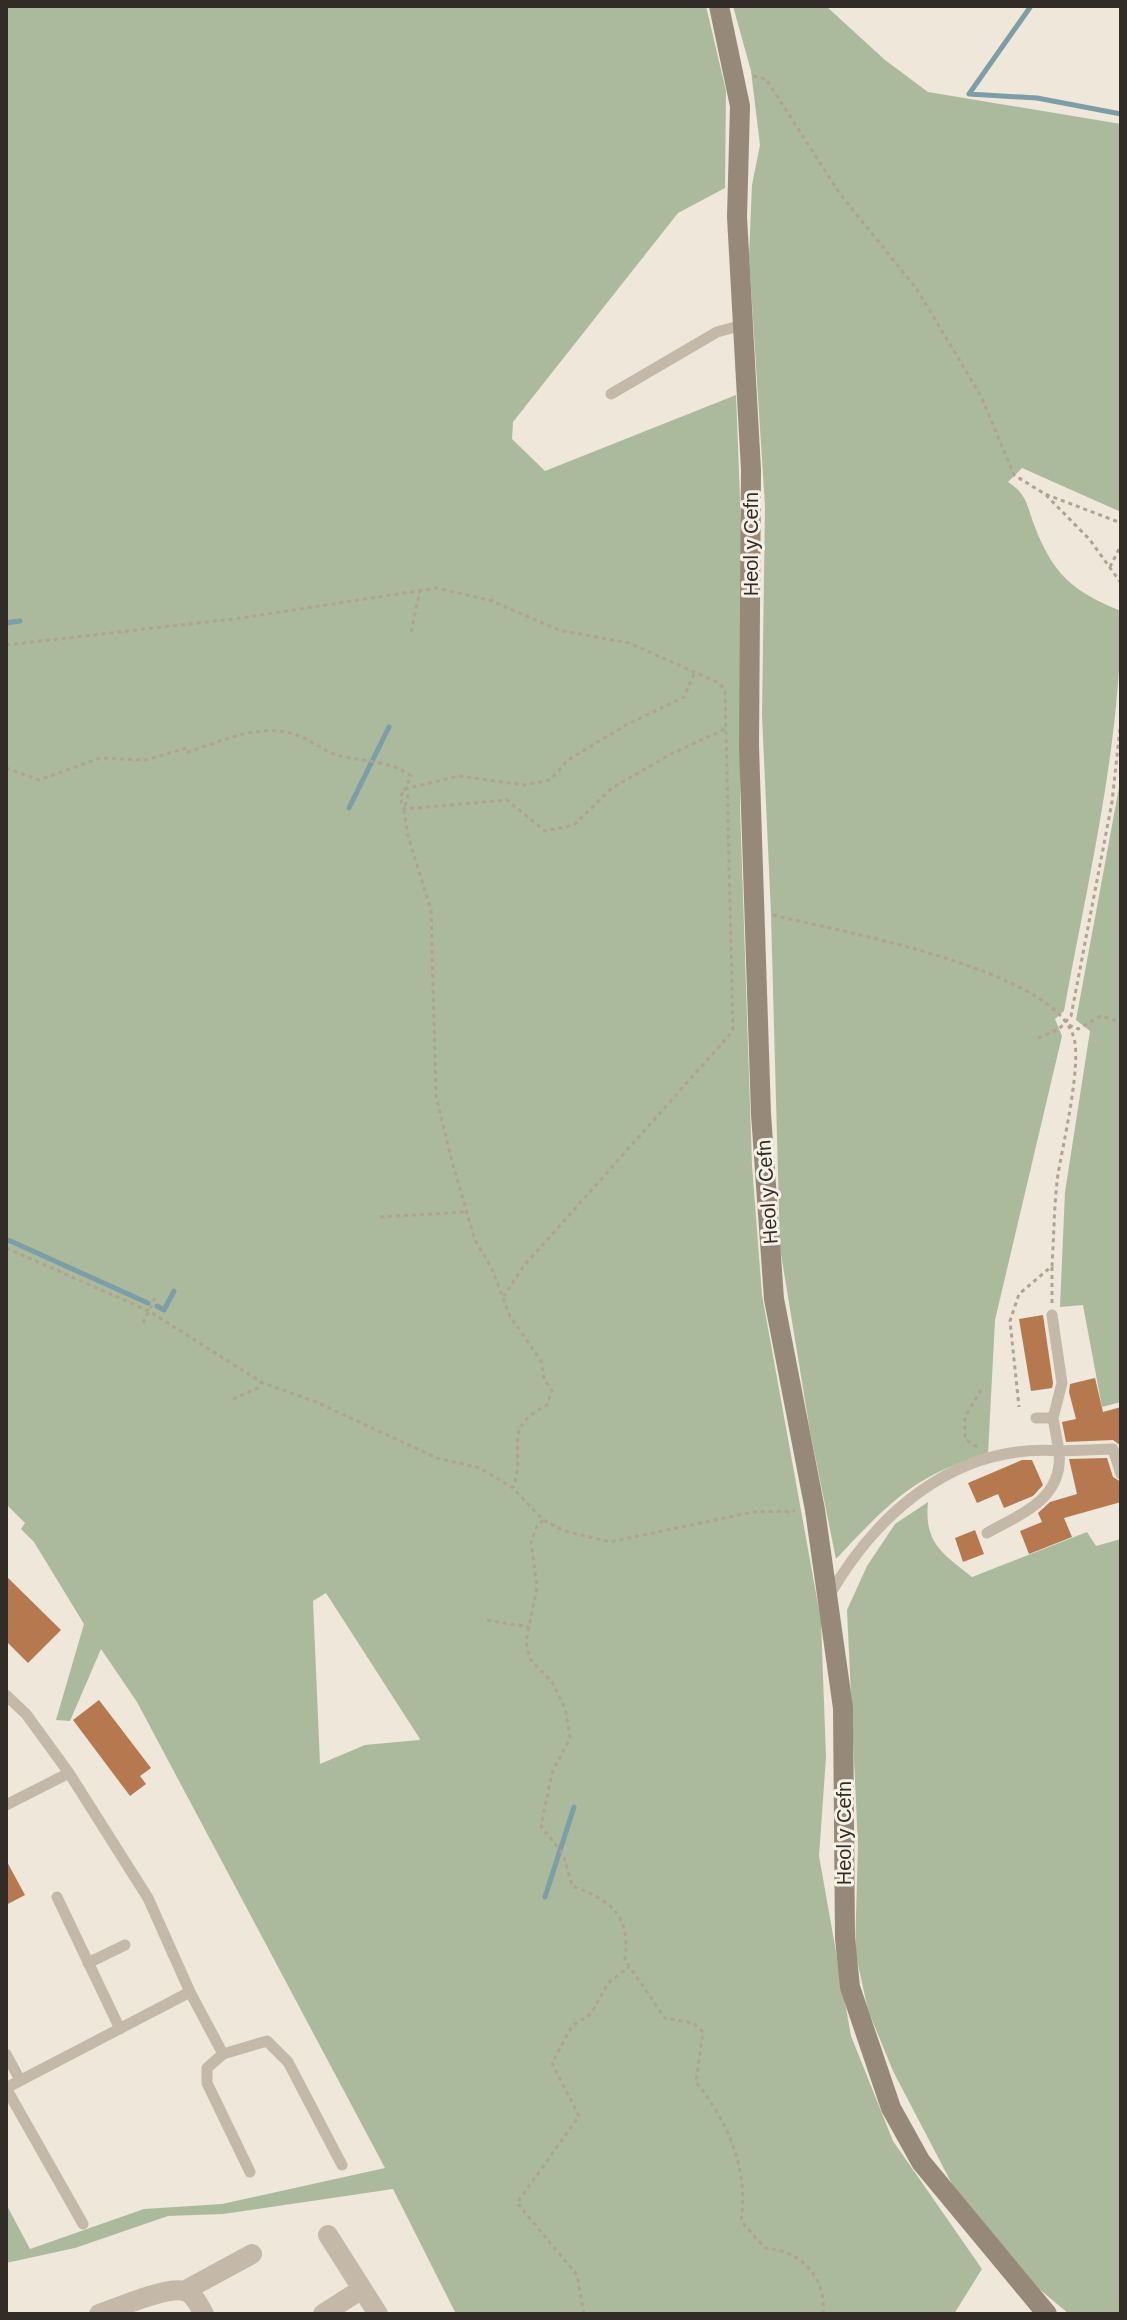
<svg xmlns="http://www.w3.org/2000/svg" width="1127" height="2320" viewBox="0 0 1127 2320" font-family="Helvetica,sans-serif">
	<rect width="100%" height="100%" fill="#eee7da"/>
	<path fill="#abba9c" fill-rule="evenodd" d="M 6,6 L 706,6 L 726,91 L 725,188 L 678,213 L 513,422 L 512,439 L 545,471 L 736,395 L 742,549 L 740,806 L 752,1165 L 762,1295 L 821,1621 L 826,1757 L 819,1856 L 851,2036 L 893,2141 L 982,2269 L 954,2314 L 456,2314 L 393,2189 L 223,2214 L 168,2216 L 75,2248 L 6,2263 L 6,2204 L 30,2249 L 144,2209 L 222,2204 L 385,2168 L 137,1702 L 101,1649 L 70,1721 L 56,1720 L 84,1624 L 34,1542 L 21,1529 L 25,1523 L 6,1504 ZM 326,1593 L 420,1739 L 419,1740 L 365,1745 L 320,1764 L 313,1601 Z
		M 733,6 L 826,6 L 885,60 L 928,92 L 1121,124 L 1121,512 L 1022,468 L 1008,482 C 1026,494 1026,502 1033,522 C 1052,573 1071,591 1121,611 C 1121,745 1088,879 1064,1011 L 1055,1019 L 1062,1036 L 995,1320 L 988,1454 C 914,1474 887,1505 836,1559 L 810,1431 L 780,1248 L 771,914 L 762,715 L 765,506 L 749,257 L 752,185 L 760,145 L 751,71 Z
		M 1121,777 L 1121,1402 L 1102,1407 L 1083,1305 L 1060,1307 L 1065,1192 L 1090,1031 L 1076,1020 Z
		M 928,1502 C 924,1543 942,1553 972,1577 L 1087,1532 L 1096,1546 L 1121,1539 L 1121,2314 L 1069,2314 L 1038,2288 L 952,2184 L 893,2071 L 868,2010 L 855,1951 L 858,1845 L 847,1610 L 867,1566 L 895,1524 Z"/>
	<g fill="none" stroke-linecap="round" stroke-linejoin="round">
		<path stroke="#7c9ea7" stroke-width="5" d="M 1031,6 L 969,94 L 1037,98 L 1121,114
			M 6,623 L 20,621
			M 349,808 L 389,727
			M 6,1239 L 148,1303
			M 157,1306 L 164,1310 L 174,1291
			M 545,1897 L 574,1807"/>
	</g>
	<path fill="#b6794f" d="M 1043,1315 L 1053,1383 L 1052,1388 L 1031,1391 L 1019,1319 Z
		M 1095,1378 L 1103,1412 L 1121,1407 L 1121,1446 L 1113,1440 L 1066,1442 L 1062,1422 L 1076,1419 L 1069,1392 L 1070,1384 Z
		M 1107,1458 L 1113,1477 L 1121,1482 L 1121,1502 L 1064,1518 L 1072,1537 L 1029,1554 L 1020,1531 L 1042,1522 L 1038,1513 L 1050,1502 L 1077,1494 L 1069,1459 Z
		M 1022,1460 L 1032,1460 L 1043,1485 L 1033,1496 L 1004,1508 L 998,1494 L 977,1503 L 968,1483 Z
		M 975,1530 L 984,1554 L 963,1562 L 955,1538 Z
		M 6,1576 L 61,1630 L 28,1663 L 6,1641 Z
		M 99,1700 L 151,1768 L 140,1776 L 146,1784 L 130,1796 L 73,1720 Z
		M 6,1860 L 25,1895 L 6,1905 Z"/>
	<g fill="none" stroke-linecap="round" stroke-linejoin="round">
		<path stroke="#afa392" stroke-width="3" stroke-dasharray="4 4" stroke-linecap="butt" d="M 753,76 L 766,79 L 840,194 L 916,288 L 981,396 L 1014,475 L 1045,494 L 1121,523
			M 1046,495 L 1090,540 L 1121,583
			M 1110,567 L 1121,545
			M 411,632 L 420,590
			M 6,645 L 241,618 L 437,588 L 492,601 L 559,630 L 629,643 L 719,683 L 725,690 L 733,1031 L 523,1267 L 504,1296
			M 694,674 L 684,697 L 626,725 L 568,760 L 550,780 L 524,785 L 459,776 L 405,789 L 400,797 L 404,809 L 507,800 L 545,831 L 574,825 L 612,788 L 671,754 L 725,729
			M 6,768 L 39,780 L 100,758 L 145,760 L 187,748 L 188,752 C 219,742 257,724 290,733 C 309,737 323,752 341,756 C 362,761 394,762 411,776 L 405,789 L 408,797 L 404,809 L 408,836 L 431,910 L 436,1096 L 452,1162 L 475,1240 L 492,1269 L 510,1316 L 541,1361 L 544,1379 L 552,1391 L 547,1405 C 499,1430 528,1445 513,1488
			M 773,915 C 838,931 1049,968 1073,1035 C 1083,1060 1063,1144 1058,1174 C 1054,1204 1054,1235 1052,1266 L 1019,1294 L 1010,1321 L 1019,1407
			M 1069,1025 L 1078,1029 L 1101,1016 L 1121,1022
			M 1038,1038 L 1059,1029 L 1071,1016 L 1112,802 L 1121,719
			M 380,1217 L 465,1212
			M 6,1248 L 149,1311 L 261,1382 L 316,1402 L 437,1458 L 480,1468 L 513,1488 L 543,1520 L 565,1531 L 610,1542 L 753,1512 L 795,1511
			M 1052,1303 L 1052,1267
			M 143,1323 L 155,1298
			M 233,1399 L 258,1388 L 261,1382
			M 977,1447 L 965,1439 L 965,1417 L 982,1388
			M 543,1520 L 537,1526 L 531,1542 L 537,1587 L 526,1642 L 530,1659 L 552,1682 L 565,1708 L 570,1738 L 552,1773 L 541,1826 L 563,1854 L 572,1886 C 611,1900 631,1916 625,1960 L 665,2018 L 693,2023 L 703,2032 L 696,2082 C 728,2122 749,2170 741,2221 L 765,2248 C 801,2251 826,2276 823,2314
			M 487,1620 L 529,1627
			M 584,2314 L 577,2275 L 517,2203 L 579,2116 L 552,2063 L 572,2026 L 591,2014 L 608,1983 L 629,1967"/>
		<path stroke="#c4b9a8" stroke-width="11" d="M 611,394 L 717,332 L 742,325
			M 1036,1418 L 1053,1418
			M 987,1533 C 1023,1513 1064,1498 1059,1451 L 1113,1449 L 1121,1474
			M 828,1598 C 876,1513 956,1443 1059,1451 L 1053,1418 L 1062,1383 L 1052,1315
			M 6,1695 L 26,1714 L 69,1773 L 148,1898 L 190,1992 L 223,2054 L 267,2041 L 288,2062 L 342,2165
			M 6,1805 L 69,1773
			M 57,1897 L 120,2029
			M 88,1963 L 125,1945
			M 6,2054 L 20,2080
			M 223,2054 L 207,2068 L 207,2083 L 250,2172
			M 6,2088 L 190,1992
			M 6,2088 L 83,2224"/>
		<path stroke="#c4b9a8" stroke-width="20" d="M 328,2235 L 378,2314
			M 184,2291 L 252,2254
			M 99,2314 C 118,2308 166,2286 184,2291 C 194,2293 199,2306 204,2314
			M 323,2314 L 362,2289"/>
		<path stroke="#978979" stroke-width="20" d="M 719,6 L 740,106 L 737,217 L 751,470 L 749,746 L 761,1114 L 774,1299 L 815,1510 L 843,1708 L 845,1938 L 850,1987 L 891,2108 L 921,2162 L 1047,2314"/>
	</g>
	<g text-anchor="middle" stroke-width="6" stroke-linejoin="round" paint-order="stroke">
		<g font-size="20" fill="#322c27" stroke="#f6f1e5">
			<text transform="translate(751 544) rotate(-90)" y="7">Heol y Cefn</text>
			<text transform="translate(767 1192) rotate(-94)" y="7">Heol y Cefn</text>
			<text transform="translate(844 1833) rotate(-90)" y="7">Heol y Cefn</text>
		</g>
	</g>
	<rect width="1127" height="2320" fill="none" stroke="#322c27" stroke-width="16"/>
</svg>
